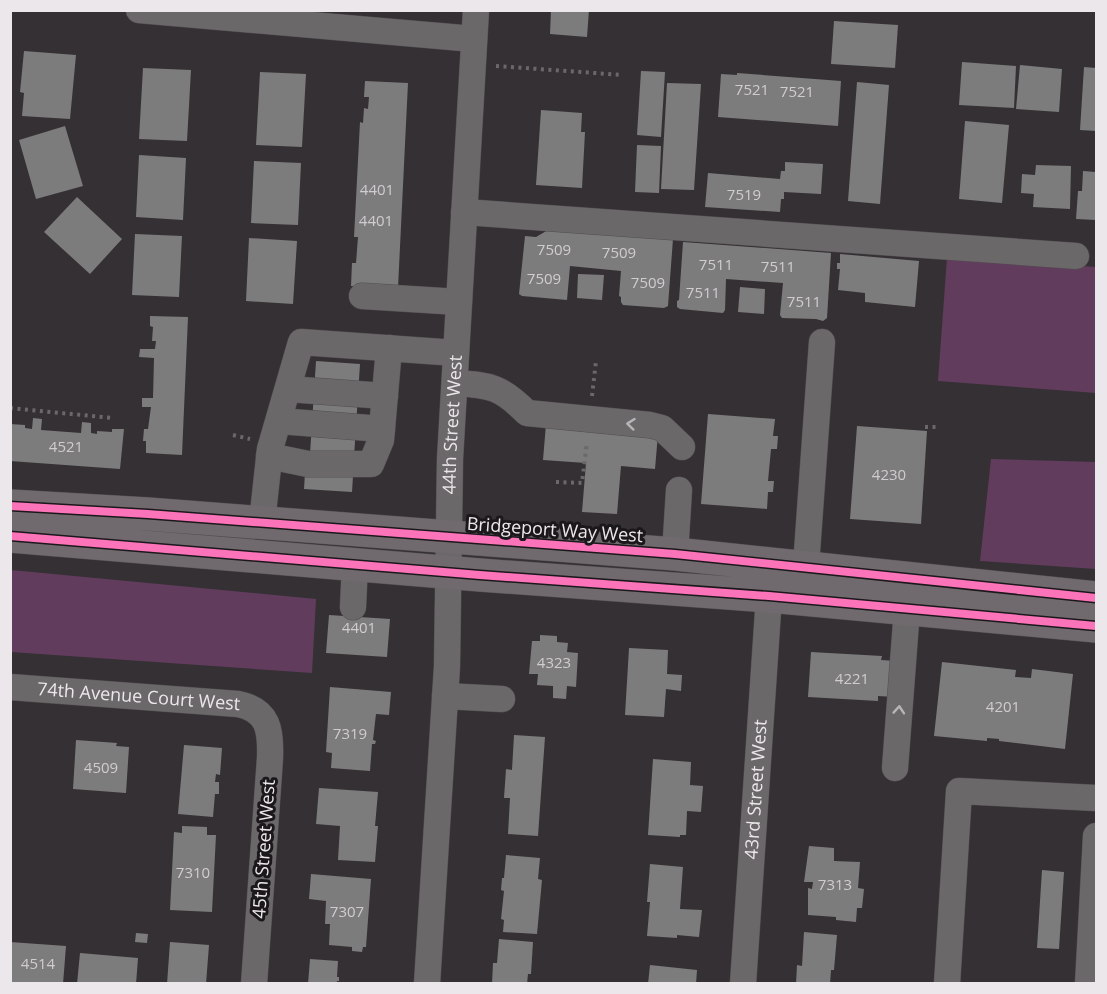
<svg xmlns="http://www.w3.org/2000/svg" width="1107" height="994" viewBox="0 0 1107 994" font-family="'Open Sans',sans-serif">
	<rect width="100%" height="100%" fill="#353034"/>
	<path fill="#623c5d" d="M 947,258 L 1096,267 L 1096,393 L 938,381 Z
		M 991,459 L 1096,462 L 1096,569 L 980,561 Z
		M 11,570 L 316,599 L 312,673 L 11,652 Z"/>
	<path fill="#7d7c7c" d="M 551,10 L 589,10 L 587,37 L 550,34 Z
		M 834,21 L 898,25 L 895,68 L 831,64 Z
		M 24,51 L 76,55 L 70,119 L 22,116 L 24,93 L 20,92 Z
		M 962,62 L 1016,66 L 1014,108 L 959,105 Z
		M 1020,65 L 1062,69 L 1059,112 L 1016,109 Z
		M 1084,67 L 1096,68 L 1096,131 L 1080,130 Z
		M 143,68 L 191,70 L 187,141 L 139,139 Z
		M 641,71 L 665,72 L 661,137 L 637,135 Z
		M 260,72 L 306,74 L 302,147 L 256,145 Z
		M 737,73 L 841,81 L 838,126 L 718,117 L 721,74 L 737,75 Z
		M 365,81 L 408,83 L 398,288 L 351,286 L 352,263 L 356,263 L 358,237 L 354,237 L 360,122 L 363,123 L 364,108 L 368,109 L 369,97 L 364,97 Z
		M 857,82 L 889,85 L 880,204 L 848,201 Z
		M 667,83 L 701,84 L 694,190 L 661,189 Z
		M 541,110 L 582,113 L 581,132 L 585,132 L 582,188 L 536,185 Z
		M 965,121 L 1009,125 L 1002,203 L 959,199 Z
		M 65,126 L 83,186 L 36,199 L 19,140 Z
		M 637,145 L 661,146 L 659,193 L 635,192 Z
		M 139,155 L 186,158 L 183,220 L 136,217 Z
		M 254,161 L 301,163 L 298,225 L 251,223 Z
		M 785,162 L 823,164 L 821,194 L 784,192 L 784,199 L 781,199 L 780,212 L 705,207 L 708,173 L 780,179 L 781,171 L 785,171 Z
		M 1036,165 L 1071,166 L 1070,209 L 1033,207 L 1034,194 L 1021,193 L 1022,174 L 1035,175 Z
		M 1083,171 L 1096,172 L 1096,220 L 1076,219 L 1078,191 L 1082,191 Z
		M 77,197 L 122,239 L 90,274 L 44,232 Z
		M 548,230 L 673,239 L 668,306 L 664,308 L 623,305 L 621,302 L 621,297 L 619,296 L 621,271 L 570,266 L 567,300 L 522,296 L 519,294 L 525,236 L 536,237 Z
		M 135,234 L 182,236 L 179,297 L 132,295 Z
		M 249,238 L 297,241 L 293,304 L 246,301 Z
		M 683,242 L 831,253 L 827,318 L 823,321 L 816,319 L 782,318 L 780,315 L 783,283 L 726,279 L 725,310 L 723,313 L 680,309 L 677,307 L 677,301 L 679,300 Z
		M 840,254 L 919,261 L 915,307 L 865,302 L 865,293 L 838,290 L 840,269 L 837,269 L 837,263 L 840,263 Z
		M 578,274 L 604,275 L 602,300 L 577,298 Z
		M 740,287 L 765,289 L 764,314 L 738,312 Z
		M 150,316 L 188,317 L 182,455 L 146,453 L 146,441 L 143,441 L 144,429 L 148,429 L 151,407 L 142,407 L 142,398 L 153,398 L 154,358 L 139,357 L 140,349 L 155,349 L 156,341 L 152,341 L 153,327 L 150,326 Z
		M 316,361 L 360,364 L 354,457 L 310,454 Z
		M 708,414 L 775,419 L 773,436 L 778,436 L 777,449 L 771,449 L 768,481 L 774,481 L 773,492 L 768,492 L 767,509 L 701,504 Z
		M 33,418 L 42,419 L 41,430 L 81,433 L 82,422 L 91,423 L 91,433 L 97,434 L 97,431 L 112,432 L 112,429 L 124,429 L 120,469 L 10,461 L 10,424 L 25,425 L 25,428 L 32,429 Z
		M 546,424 L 658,434 L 655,469 L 621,466 L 617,514 L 582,512 L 586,463 L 543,460 Z
		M 857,426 L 927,431 L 921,524 L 850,519 Z
		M 305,473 L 353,476 L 352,492 L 304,489 Z
		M 329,615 L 390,619 L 387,657 L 326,653 Z
		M 540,635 L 557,636 L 557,642 L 568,643 L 567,652 L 578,653 L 576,687 L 567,686 L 566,699 L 553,698 L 553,686 L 537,685 L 538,674 L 529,674 L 532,641 L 540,641 Z
		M 629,648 L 668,650 L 667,674 L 682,675 L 681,691 L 666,689 L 664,717 L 625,715 Z
		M 811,652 L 882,656 L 881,660 L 897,661 L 895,697 L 878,696 L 878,701 L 808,697 Z
		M 942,662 L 1016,670 L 1015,677 L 1031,678 L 1032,669 L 1073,674 L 1065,749 L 999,741 L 999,739 L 987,738 L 987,741 L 934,736 Z
		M 330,687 L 391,692 L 389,715 L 376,714 L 373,740 L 376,741 L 375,744 L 372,744 L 370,771 L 331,768 L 332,753 L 326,752 Z
		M 514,735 L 545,737 L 538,836 L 508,834 L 510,798 L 504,798 L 506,769 L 512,770 Z
		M 76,740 L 117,743 L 116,746 L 129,747 L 126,793 L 73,789 Z
		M 184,745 L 222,748 L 220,775 L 216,774 L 215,782 L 219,782 L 219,794 L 215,794 L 213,817 L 178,814 Z
		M 653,759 L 691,762 L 690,785 L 703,786 L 701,812 L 687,811 L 686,835 L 680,835 L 680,837 L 648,835 Z
		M 319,788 L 378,792 L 375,826 L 378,826 L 375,862 L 338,860 L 340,826 L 316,824 Z
		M 182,826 L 207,827 L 207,835 L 216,835 L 212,912 L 170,910 L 174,832 L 182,833 Z
		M 809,846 L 834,848 L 834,861 L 860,862 L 858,888 L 864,889 L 862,908 L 857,908 L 856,922 L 836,920 L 836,917 L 808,915 L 808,888 L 812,889 L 813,882 L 804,882 Z
		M 506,855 L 540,858 L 538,879 L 542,880 L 537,934 L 503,932 L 504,920 L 501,919 L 504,891 L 501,890 L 502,878 L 504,878 Z
		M 650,864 L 683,867 L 680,909 L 702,910 L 699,937 L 677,935 L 677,938 L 647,936 L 650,902 L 647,902 Z
		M 1042,870 L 1064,872 L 1059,949 L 1037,948 Z
		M 311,874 L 371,879 L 366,947 L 363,947 L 362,952 L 352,951 L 352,947 L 329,945 L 330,924 L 325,924 L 326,901 L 309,899 Z
		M 804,932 L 837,935 L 834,970 L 831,970 L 830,984 L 796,984 L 797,965 L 802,966 Z
		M 136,933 L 148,934 L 147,943 L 135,942 Z
		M 499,939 L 533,942 L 531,974 L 528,974 L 527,984 L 492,984 L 493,963 L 497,963 Z
		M 10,942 L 66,946 L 63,984 L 27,982 L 27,984 L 10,984 Z
		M 170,942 L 209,945 L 206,984 L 167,984 Z
		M 80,953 L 138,958 L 136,984 L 77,984 Z
		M 310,959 L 338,961 L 337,977 L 339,977 L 339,981 L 337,981 L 336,984 L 308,984 Z
		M 650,965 L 697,970 L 696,984 L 648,984 Z"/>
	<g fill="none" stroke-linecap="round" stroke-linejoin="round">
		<g stroke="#524e51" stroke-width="27">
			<g id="minor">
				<path d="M 139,10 L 474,39"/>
				<path d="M 464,212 L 1076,256"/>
				<path d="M 362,296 L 459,302"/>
				<path d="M 455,383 C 491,385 501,387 527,413 L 650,425 L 662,428 L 682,447"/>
				<path d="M 288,389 L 385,396"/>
				<path d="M 279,421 L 382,429"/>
				<path d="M 269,456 L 308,464 L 371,464 L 381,440 L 389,348"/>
				<path d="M 262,522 L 270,449 L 301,342 L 456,353"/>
				<path d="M 675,554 L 679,490"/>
				<path d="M 806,566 L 822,342"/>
				<path d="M 353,607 L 355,564"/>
				<path id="s1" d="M 10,687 L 238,704 C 269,710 271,731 270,758 L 254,984"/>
				<path d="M 445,696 L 502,699"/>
				<path d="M 895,768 L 907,609"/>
				<path id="s2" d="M 427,984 L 447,666 L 450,459 L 476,10"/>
				<path id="s3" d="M 743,984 L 769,596"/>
				<path d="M 947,984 L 959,791 L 1096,798"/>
				<path d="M 1088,984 L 1096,836"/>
			</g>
		</g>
		<g stroke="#524e51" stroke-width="34">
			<path id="major" d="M 10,506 L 148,514 L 675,554 L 1096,598
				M 10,536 L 480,575 L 769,596 L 1096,626"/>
		</g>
		<path stroke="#6b676a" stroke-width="4" stroke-dasharray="3 4.5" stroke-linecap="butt" d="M 496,66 L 623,75
			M 592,396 L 596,361
			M 10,408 L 112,418
			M 925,427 L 936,427
			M 233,435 L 250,439
			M 556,482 L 582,483 L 587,442"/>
		<use href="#minor" stroke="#6b686a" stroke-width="26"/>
		<use href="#major" stroke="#706a6f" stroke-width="33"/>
		<g stroke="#1b181b" stroke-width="11">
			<path id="cycleway" d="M 10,506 L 148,514 L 675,554 L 1096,598
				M 10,536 L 480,575 L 769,596 L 1096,626"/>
		</g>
		<use href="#cycleway" stroke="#fb73b8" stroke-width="8"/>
	</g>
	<defs><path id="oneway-chevron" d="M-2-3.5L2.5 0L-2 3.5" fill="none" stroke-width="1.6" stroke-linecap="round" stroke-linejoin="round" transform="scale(1.5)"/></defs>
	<g stroke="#b8b4b7">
		<use href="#oneway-chevron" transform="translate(631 424) rotate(-174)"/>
		<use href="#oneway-chevron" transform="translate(899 710) rotate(-86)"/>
	</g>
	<g text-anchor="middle" stroke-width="6" stroke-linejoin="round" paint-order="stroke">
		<g font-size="15" fill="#d0cccf">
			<text x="752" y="95">7521</text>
			<text x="797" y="97">7521</text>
			<text x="377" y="195">4401</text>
			<text x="744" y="200">7519</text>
			<text x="376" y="226">4401</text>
			<text x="554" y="255">7509</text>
			<text x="619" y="258">7509</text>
			<text x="716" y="270">7511</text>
			<text x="778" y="272">7511</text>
			<text x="544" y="284">7509</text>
			<text x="648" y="288">7509</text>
			<text x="703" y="298">7511</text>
			<text x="804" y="307">7511</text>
			<text x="66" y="452">4521</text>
			<text x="889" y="480">4230</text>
			<text x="359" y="633">4401</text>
			<text x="554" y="668">4323</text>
			<text x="852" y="684">4221</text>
			<text x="1003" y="712">4201</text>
			<text x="350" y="739">7319</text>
			<text x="101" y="773">4509</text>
			<text x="193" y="878">7310</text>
			<text x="835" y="890">7313</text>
			<text x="347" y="917">7307</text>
			<text x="38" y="969">4514</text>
		</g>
		<g font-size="18" fill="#ece7eb" stroke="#1b181b">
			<text dy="6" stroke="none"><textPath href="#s2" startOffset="560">44th Street West</textPath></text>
			<text transform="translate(555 530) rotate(4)" y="6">Bridgeport Way West</text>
			<text dy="6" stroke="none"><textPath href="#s1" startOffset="129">74th Avenue Court West</textPath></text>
			<text dy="6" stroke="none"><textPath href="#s3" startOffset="195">43rd Street West</textPath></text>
			<text transform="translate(264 849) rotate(-86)" y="6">45th Street West</text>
		</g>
	</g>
	<rect width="1107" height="994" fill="none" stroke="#ece7eb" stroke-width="24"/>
</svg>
